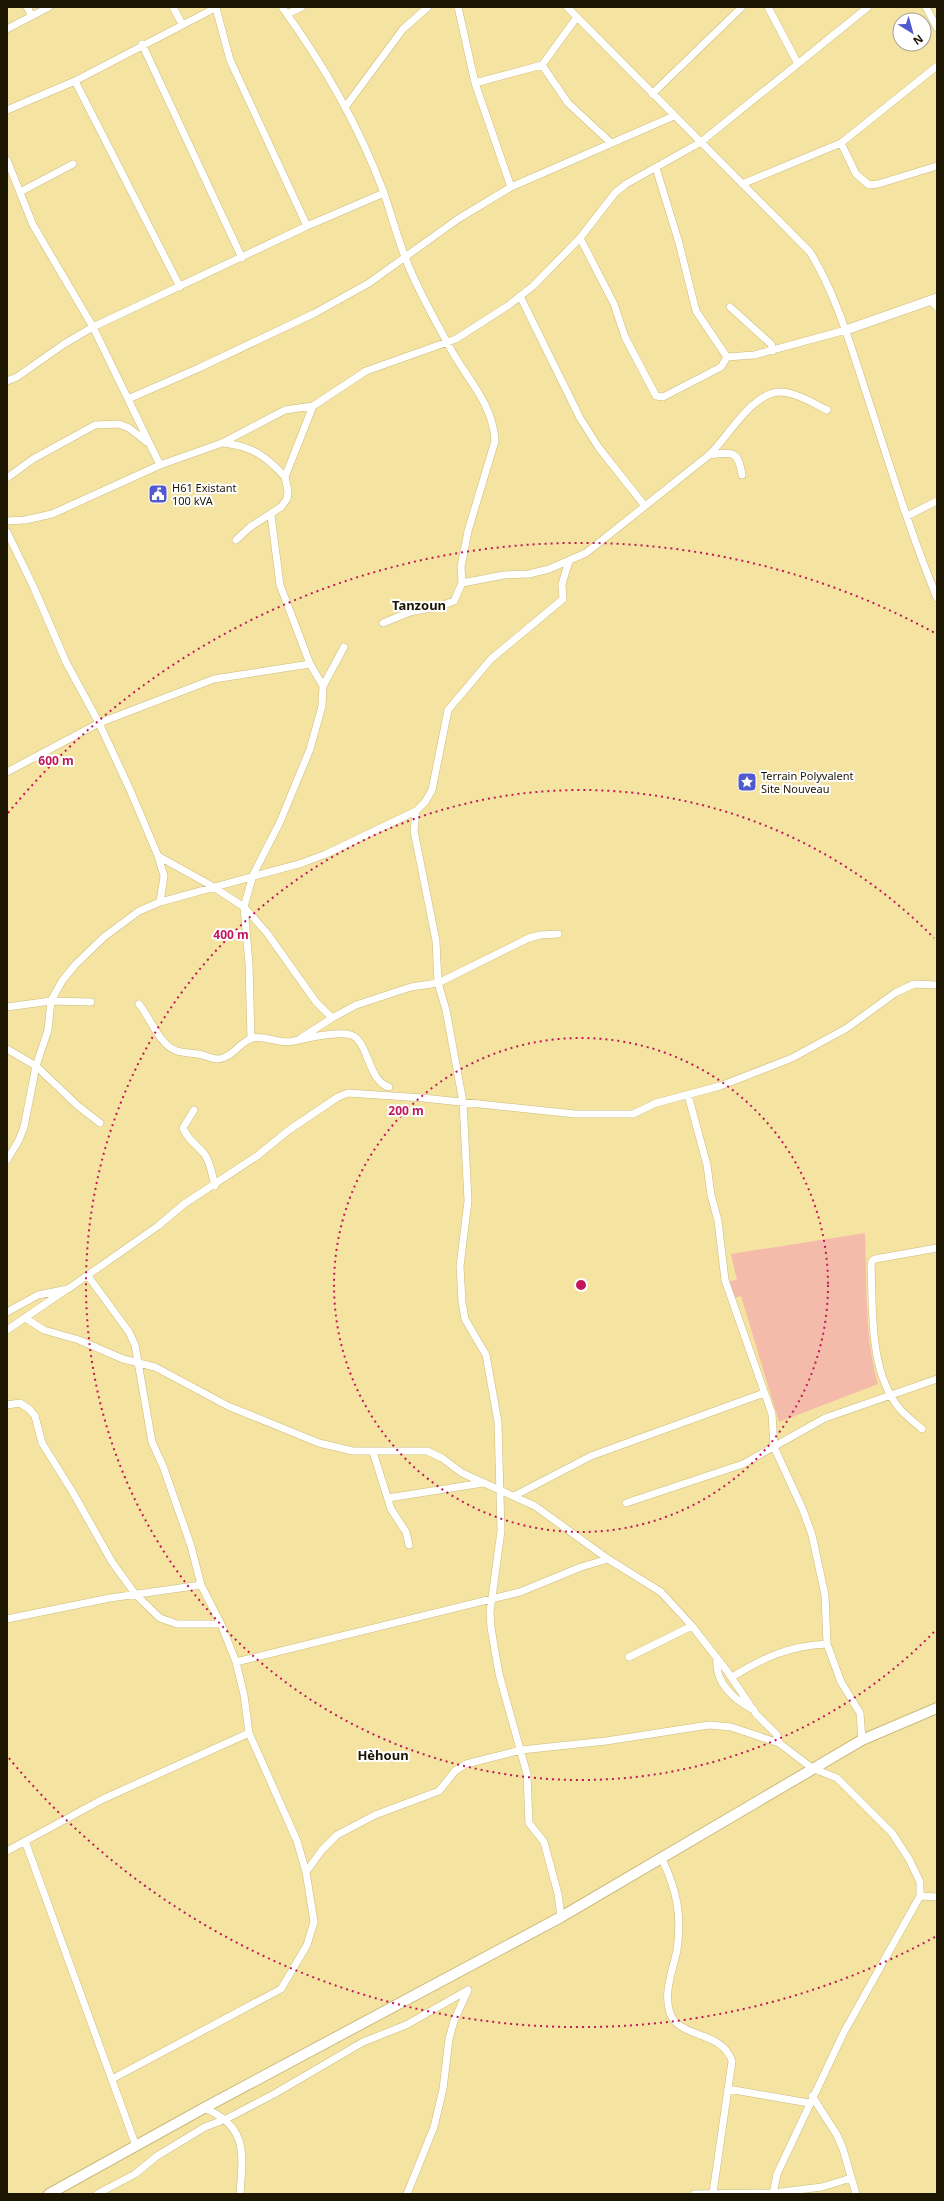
<svg xmlns="http://www.w3.org/2000/svg" width="944" height="2201" viewBox="0 0 944 2201" font-family="'Noto Sans',sans-serif">
	<rect width="100%" height="100%" fill="#f4e3a1"/>
	<path fill="#f4baaa" d="M 865,1233 C 867,1283 864,1336 878,1384 L 779,1422 L 741,1296 L 733,1298 L 728,1281 L 737,1280 L 731,1254 Z"/>
	<g fill="none" stroke-linecap="round" stroke-linejoin="round">
		<g stroke="#ccbb7b" stroke-width="8">
			<path id="minor" d="M 27,7 L 32,16
				M 173,7 L 182,24
				M 458,7 L 475,83
				M 567,7 L 810,252 C 834,291 848,337 862,380 C 886,453 908,527 937,598
				M 768,7 L 798,64
				M 926,7 L 937,28
				M 216,8 L 230,60 L 307,226
				M 287,14 L 302,7
				M 577,17 L 542,65 L 568,103 L 611,143
				M 7,29 L 49,7
				M 142,44 L 242,258
				M 75,81 L 180,287
				M 652,94 L 742,7
				M 346,106 L 403,29 L 428,7
				M 7,110 L 75,81 L 217,7
				M 841,143 L 856,174 L 869,185 L 878,184 L 937,166
				M 7,160 L 33,225 L 93,327 L 160,465
				M 656,168 L 679,243 L 696,311 L 727,357 L 754,355 L 846,330
				M 742,184 L 841,143 L 937,66
				M 511,187 L 475,83 L 542,65
				M 20,192 L 73,164
				M 580,238 L 614,304 L 625,337 L 656,396 L 663,397 L 721,367 L 727,357
				M 520,296 L 580,418 L 599,448 L 645,506
				M 931,301 L 937,307
				M 730,307 L 771,344 L 773,351
				M 7,381 L 17,377 L 64,344 L 93,327 L 307,226 L 384,193 C 358,124 325,67 282,7
				M 128,399 L 199,368 L 315,313 L 369,283 L 458,219 L 511,187 L 674,116
				M 223,443 C 252,446 266,456 285,477
				M 709,455 C 733,452 738,450 742,475
				M 7,478 L 33,459 L 95,425 L 119,424 L 129,428 L 147,442
				M 907,516 L 937,501
				M 7,521 L 25,520 L 52,514 L 160,465 L 222,443 L 285,410 L 313,406 L 366,371 L 456,339 L 509,305 L 533,286 L 580,238 L 615,193 L 626,184 L 701,142 L 868,7
				M 7,532 L 34,588 L 66,662 L 99,723 L 131,792 L 158,856 L 212,886 L 244,907 L 267,933 L 316,1002 L 332,1018
				M 236,540 L 250,527 L 281,507 L 287,499 L 288,491 L 285,477 L 313,406
				M 462,583 L 504,575 L 529,574 L 549,569 L 586,553 L 709,455 C 728,437 753,391 781,392 C 797,393 813,403 827,410
				M 383,623 L 410,612 L 441,606 L 454,601 L 462,583 L 461,567 L 468,531 L 495,441 C 493,402 464,376 448,344 C 433,316 416,287 405,257 C 397,236 391,214 384,193
				M 323,686 L 344,647
				M 7,772 L 99,723 L 214,679 L 310,664
				M 416,811 L 414,831 L 436,941 L 438,983 L 446,1010 L 463,1102 L 468,1201 L 460,1266 L 462,1302 L 465,1319 L 486,1355 L 498,1422 L 501,1531 L 490,1612 L 491,1628 L 499,1674 L 527,1774 L 529,1823 L 544,1842 L 558,1894 L 561,1917
				M 158,856 L 164,876 L 160,902
				M 139,1004 C 150,1017 159,1045 177,1051 C 183,1053 191,1053 198,1054 C 204,1055 212,1059 218,1059 C 232,1058 240,1042 252,1038 C 266,1035 280,1045 294,1041 C 307,1038 339,1031 351,1035 C 369,1041 367,1080 389,1087
				M 7,1007 L 51,1001 L 91,1002
				M 301,1038 L 332,1018 L 356,1005 L 411,987 L 438,983 L 529,938 L 540,935 L 558,934
				M 251,1039 L 249,964 L 244,907 L 253,875 L 280,822 L 310,749 L 322,706 L 323,686 L 310,664 L 280,585 L 271,515
				M 7,1049 L 36,1066 L 78,1106 L 100,1123
				M 688,1095 L 707,1165 L 711,1195 L 718,1221 L 725,1280 L 772,1414 L 774,1447 L 803,1510 L 812,1535 L 825,1595 L 827,1644 L 841,1682 L 860,1713 L 862,1740
				M 194,1110 L 183,1128 C 189,1142 197,1144 205,1155 C 211,1164 212,1175 215,1186
				M 7,1160 L 19,1140 L 24,1127 L 36,1066 L 48,1030 L 51,1001 L 62,981 L 75,965 L 104,937 L 139,911 L 160,902 L 302,863 L 326,854 L 416,811 L 425,802 L 432,790 L 448,710 L 491,659 L 563,599 L 562,584 L 569,561
				M 88,1276 L 129,1332 L 135,1345 L 152,1442 L 163,1466 L 191,1546 L 201,1585 L 221,1624 L 236,1662 L 244,1695 L 249,1733 L 297,1841 L 306,1872 L 314,1922 L 307,1945 L 281,1989 L 112,2079
				M 7,1312 L 38,1295 L 68,1289 L 158,1226 L 184,1204 L 257,1156 L 289,1130 L 338,1097 L 348,1093 L 423,1098 L 575,1114 L 633,1114 L 656,1103 L 720,1086 L 792,1058 L 847,1028 L 895,993 L 914,984 L 937,985
				M 27,1319 L 44,1330 L 79,1340 L 123,1359 L 155,1367 L 228,1406 L 319,1443 L 353,1451 L 427,1451 L 442,1458 L 462,1473 L 535,1506 L 608,1559 L 661,1592 L 692,1626 L 727,1671 L 756,1714 L 777,1735 L 779,1743 L 812,1768 L 837,1778 L 892,1833 L 909,1859 L 920,1882 L 920,1896
				M 7,1330 L 67,1289
				M 7,1405 L 20,1403 L 29,1409 L 35,1416 L 42,1443 L 72,1491 L 112,1562 L 136,1595 L 160,1618 L 177,1624 L 221,1624
				M 922,1429 C 914,1422 906,1416 899,1408 C 869,1370 873,1311 871,1266 L 872,1261 L 875,1259 L 937,1248
				M 373,1452 L 391,1509 L 406,1532 L 409,1545
				M 514,1496 L 591,1456 L 764,1393
				M 388,1498 L 483,1483
				M 626,1503 L 743,1464 L 825,1418 L 937,1379
				M 7,1619 L 110,1598 L 201,1585
				M 629,1657 L 692,1626
				M 717,1658 C 714,1682 734,1700 754,1710
				M 236,1662 L 520,1592 L 581,1567 L 608,1559
				M 732,1677 C 764,1657 789,1646 827,1644
				M 25,1841 L 136,2146
				M 7,1851 L 103,1799 L 249,1733
				M 662,1859 C 677,1891 682,1915 677,1950 C 673,1970 663,1992 670,2013 C 679,2039 722,2030 732,2061 L 713,2193
				M 306,1872 L 322,1850 L 337,1835 L 375,1815 L 439,1791 L 455,1771 L 466,1764 L 521,1750 L 606,1741 L 709,1725 L 731,1727 L 779,1743
				M 728,2089 L 809,2103
				M 812,2096 L 837,2135 L 843,2149 L 856,2194
				M 204,2108 C 248,2126 243,2153 240,2194
				M 97,2194 L 135,2174 L 157,2156 L 205,2127 L 226,2119 L 274,2094 L 363,2042 L 406,2025 L 468,1990
				M 407,2194 L 434,2127 L 443,2089 L 449,2039 L 454,2021 L 468,1990
				M 694,2194 L 773,2193 L 822,2187 L 851,2178
				M 773,2194 L 777,2174 L 844,2032 L 920,1896 L 937,1897"/>
		</g>
		<g stroke="#ccbb7b" stroke-width="10">
			<path id="tertiary" d="M 846,330 L 937,298"/>
		</g>
		<g stroke="#ccbb7b" stroke-width="12">
			<path id="secondary" d="M 49,2194 L 204,2108 L 561,1917 L 862,1740 L 937,1708"/>
		</g>
		<use href="#minor" stroke="#fff" stroke-width="7"/>
		<use href="#tertiary" stroke="#fff" stroke-width="9"/>
		<use href="#secondary" stroke="#fff" stroke-width="10"/>
	</g>
	<g fill="none" stroke="#c2185b" stroke-width="2" stroke-dasharray="2 4">
		<circle cx="581" cy="1285" r="247"/>
		<path d="M934 1632A495 495 0 1 1 934 938"/>
		<path d="M935 1937A742 742 0 0 1 8 1757M8 813A742 742 0 0 1 935 633"/>
	</g>
	<defs>
		<g id="civic-square" transform="scale(1)"><rect x="-9" y="-9" width="18" height="18" rx="4" fill="#5159cf" stroke="#fff"/><path d="M-.6-6.5H3V-4.5H.6V-3L4-1V1h2V6H-6V1h2V-1L-.6-3ZM-1.2 2.5V6h2.4V2.5Z" fill="#fff"/></g>
		<g id="sight-square" transform="scale(1)"><rect x="-9" y="-9" width="18" height="18" rx="4" fill="#5159cf" stroke="#fff"/><path d="M0-6L1.8-2.2L6-1.7L2.9 1.2L3.7 5.4L0 3.3L-3.7 5.4L-2.9 1.2L-6-1.7L-1.8-2.2Z" fill="#fff"/></g>
	</defs>
	<g fill-rule="evenodd">
		<use href="#civic-square" x="158" y="494"/>
		<use href="#sight-square" x="747" y="782"/>
	</g>
	<g text-anchor="middle" stroke-width="4" stroke-linejoin="round" paint-order="stroke">
		<g font-size="11" fill="#1c1500" stroke="#fff" text-anchor="start">
			<text x="172" y="492">H61 Existant<tspan x="172" dy="13">100 kVA</tspan></text>
			<text x="761" y="780">Terrain Polyvalent<tspan x="761" dy="13">Site Nouveau</tspan></text>
		</g>
		<g font-size="13" font-weight="bold" fill="#1c1500" stroke="#fff">
			<text x="419" y="610">Tanzoun</text>
			<text x="383" y="1760">Hèhoun</text>
		</g>
	</g>
	<circle cx="581" cy="1285" r="6" fill="#c2185b" stroke="#fff" stroke-width="2"/>
	<g font-size="12" text-anchor="middle" font-weight="bold" fill="#c2185b" stroke="#fff" stroke-width="4" stroke-linejoin="round" paint-order="stroke">
		<text x="56" y="765">600 m</text>
		<text x="231" y="939">400 m</text>
		<text x="406" y="1115">200 m</text>
	</g>
	<rect width="944" height="2201" fill="none" stroke="#1c1500" stroke-width="16"/>
	<g transform="translate(912 32) rotate(143)"><circle r="19" fill="#ffffff" stroke="#a4a199"/>
	<path d="M0-3L7 15L0 10L-7 15Z" fill="#5159cf"/>
	<text y="-6" font-size="11" font-weight="bold" text-anchor="middle" fill="#1c1500">N</text>
	</g>
</svg>
